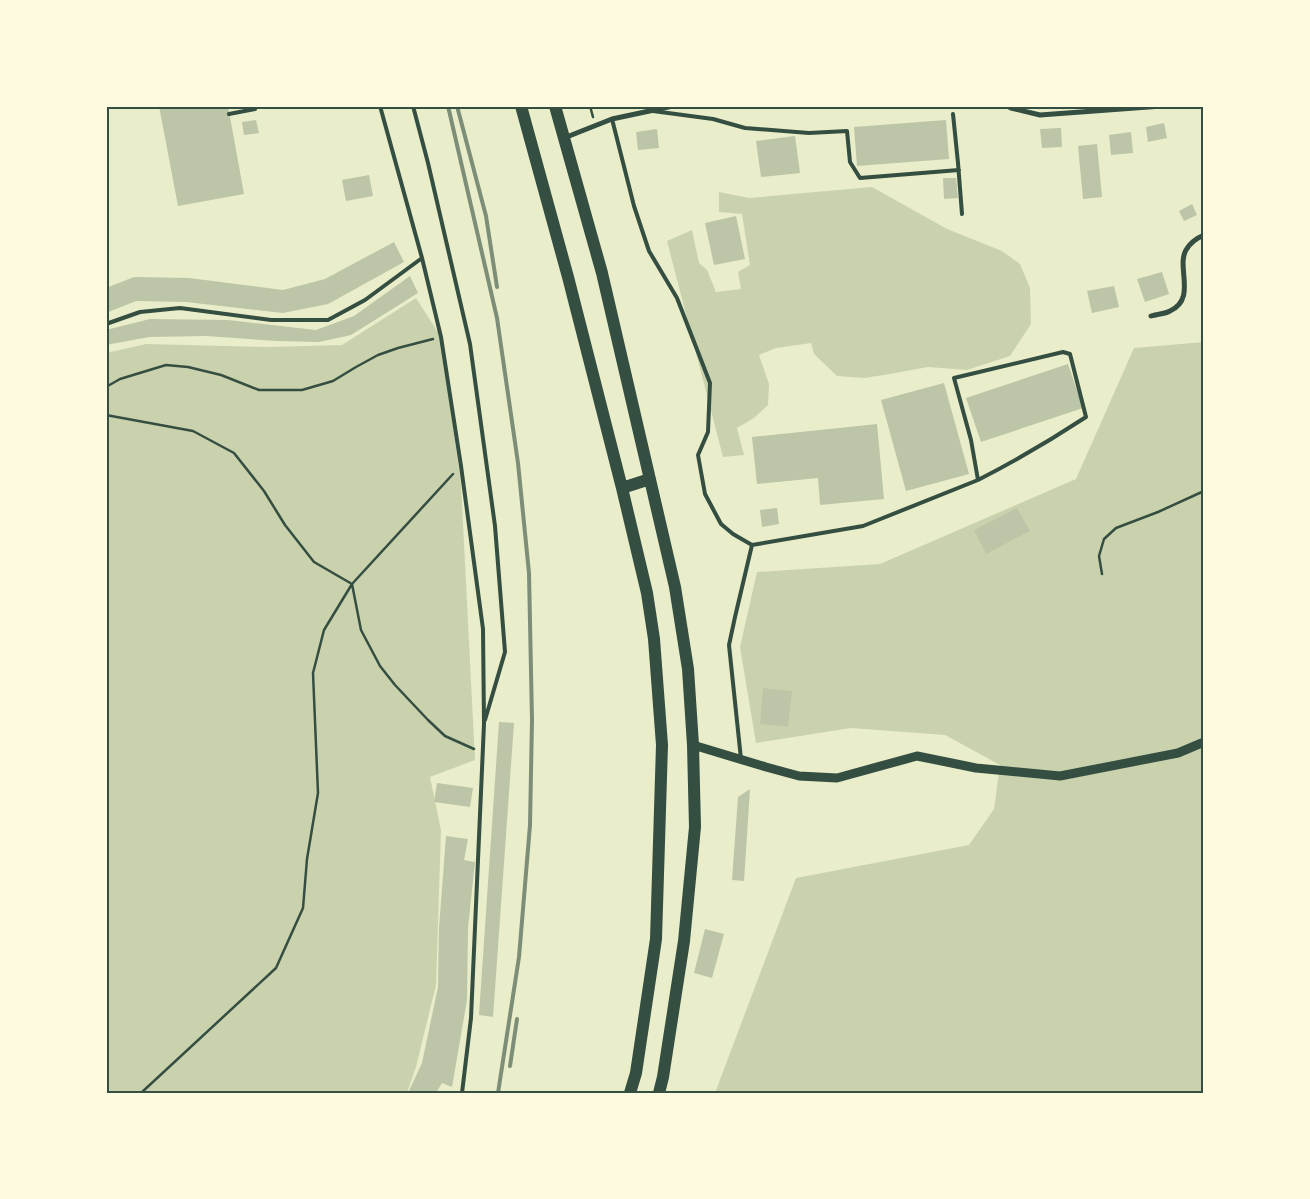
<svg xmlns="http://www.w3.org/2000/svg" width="1310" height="1199" viewBox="0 0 1310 1199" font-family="'PT Sans Narrow',sans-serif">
	<rect width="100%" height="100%" fill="#e9edc9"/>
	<path fill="#cad2ad" d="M 872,187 L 947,229 L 1002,251 L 1020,264 L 1030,288 L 1031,324 L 1010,356 L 967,370 L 928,367 L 890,374 L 864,378 L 837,376 L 814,354 L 811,343 L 776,348 L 759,355 L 769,384 L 768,405 L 754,418 L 737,428 L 744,455 L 723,457 L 667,241 L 692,230 L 699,263 L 707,270 L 716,292 L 741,289 L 738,272 L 750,265 L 742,214 L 719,212 L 719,192 L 749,198 Z
		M 416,298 L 441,337 L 461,484 L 475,760 L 430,777 L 441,830 L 436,985 L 416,1067 L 407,1093 L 106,1093 L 106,353 L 146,344 L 268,347 L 342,345 Z
		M 1204,342 L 1204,1093 L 715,1093 L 796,878 L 969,845 L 994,809 L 1000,765 L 945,735 L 851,728 L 756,743 L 740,647 L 757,572 L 880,564 L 1076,479 L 1134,348 Z"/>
	<path fill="#bcc5a7" d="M 159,106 L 228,106 L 244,194 L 178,206 Z
		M 256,120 L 259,133 L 244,135 L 242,122 Z
		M 946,120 L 949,159 L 857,166 L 854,127 Z
		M 1164,123 L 1167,138 L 1148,142 L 1146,127 Z
		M 1061,128 L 1062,147 L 1042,148 L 1040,129 Z
		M 657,129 L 659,148 L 638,150 L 636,132 Z
		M 1131,132 L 1133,153 L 1111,155 L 1109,135 Z
		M 795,136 L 800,173 L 761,177 L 756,141 Z
		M 1097,144 L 1102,197 L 1083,199 L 1078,146 Z
		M 369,175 L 373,196 L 346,201 L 342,180 Z
		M 943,178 L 956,178 L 958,198 L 944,199 Z
		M 1192,204 L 1197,215 L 1184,221 L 1179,211 Z
		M 736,216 L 745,259 L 714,265 L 705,223 Z
		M 394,242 L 404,262 L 328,304 L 283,313 L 186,302 L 136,301 L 106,313 L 106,288 L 134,277 L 189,278 L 283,290 L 325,279 Z
		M 1162,272 L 1169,294 L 1145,302 L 1137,279 Z
		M 410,276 L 418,293 L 351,335 L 319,342 L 277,341 L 206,336 L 149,337 L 106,345 L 106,330 L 150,319 L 228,320 L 316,330 L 354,316 Z
		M 1114,286 L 1119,307 L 1092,313 L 1087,291 Z
		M 1068,364 L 1083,408 L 981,442 L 966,398 Z
		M 944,383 L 969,474 L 906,491 L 881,400 Z
		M 877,424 L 884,499 L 820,505 L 818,478 L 757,484 L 752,437 Z
		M 777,508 L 779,524 L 762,527 L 760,510 Z
		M 1017,508 L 1030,531 L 986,554 L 974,530 Z
		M 763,688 L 792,691 L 788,727 L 760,724 Z
		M 499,722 L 514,723 L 493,1017 L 479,1015 Z
		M 437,783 L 473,788 L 470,807 L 434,802 Z
		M 750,789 L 744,881 L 732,880 L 738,797 Z
		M 446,836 L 468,839 L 464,860 L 475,862 L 468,928 L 467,1000 L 452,1087 L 442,1083 L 436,1093 L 408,1093 L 422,1063 L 438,987 L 439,928 Z
		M 705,929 L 724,934 L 712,978 L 694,973 Z"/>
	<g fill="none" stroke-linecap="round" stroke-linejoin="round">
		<path stroke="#344e41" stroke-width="2.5" d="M 590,106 L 593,117
			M 106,387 L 120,379 L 166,365 L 188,367 L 221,375 L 259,390 L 302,390 L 333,381 L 356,367 L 378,355 L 398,348 L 433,339
			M 106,415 L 193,431 L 234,453 L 264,491 L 285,525 L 314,562 L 352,584 L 361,630 L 380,666 L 395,685 L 428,720 L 445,736 L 474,749
			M 1102,574 L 1099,556 L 1104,539 L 1116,528 L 1158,512 L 1204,491
			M 141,1093 L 276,968 L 303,908 L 307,859 L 318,793 L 313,673 L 324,630 L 352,584 L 453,474"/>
		<path stroke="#344e41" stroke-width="4" d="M 380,106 L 422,258 L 441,337 L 461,466 L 483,629 L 484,724 L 471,1018 L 462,1093
			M 413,106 L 428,163 L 470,344 L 495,526 L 505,652 L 485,720
			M 653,111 L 713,119 L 745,128 L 809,133 L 847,131 L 850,162 L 860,178 L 959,170
			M 229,114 L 255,109 L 256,106
			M 953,114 L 958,163 L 962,214
			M 612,119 L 634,206 L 649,251 L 677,298 L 710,383 L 708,432 L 698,455 L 705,494 L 721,524 L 733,534 L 752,545
			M 106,324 L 140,312 L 180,308 L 271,320 L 328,320 L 365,300 L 422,258
			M 741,759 L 729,645 L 735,617 L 752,545 L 863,526 L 978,480 L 971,440 L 954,378 L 1063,352 L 1070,354 L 1086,417 C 1051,440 1015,461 978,480"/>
		<path stroke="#344e41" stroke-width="5" d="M 1007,106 L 1011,108 L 1040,115 L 1162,106
			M 564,138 L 612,119 L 673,106
			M 1151,316 C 1157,314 1165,314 1170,311 C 1197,299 1176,267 1186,250 C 1190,243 1197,238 1204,235"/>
		<path stroke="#344e41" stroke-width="9" d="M 693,745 L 766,767 L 799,776 L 837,778 L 917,756 L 976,768 L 1060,776 L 1178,753 L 1204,742"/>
		<path stroke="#344e41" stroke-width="12" d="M 521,106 L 568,277 L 622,488 L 647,593 L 654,639 L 662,745 L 656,939 L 636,1073 L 630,1093
			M 555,106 L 602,273 L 675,587 L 688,669 L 693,745 L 695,827 L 684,941 L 663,1077 L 659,1093
			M 622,488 L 650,479"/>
		<path stroke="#7c8e77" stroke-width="4" d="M 448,106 L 497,318 L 518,463 L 529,573 L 532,720 L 530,825 L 519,957 L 498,1093
			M 457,106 L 486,216 L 497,287
			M 510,1066 L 517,1019"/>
	</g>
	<rect width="1310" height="1199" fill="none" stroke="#fefae0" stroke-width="215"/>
	<rect x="108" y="108" width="1094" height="984" fill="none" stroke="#344e41" stroke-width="2"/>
</svg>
